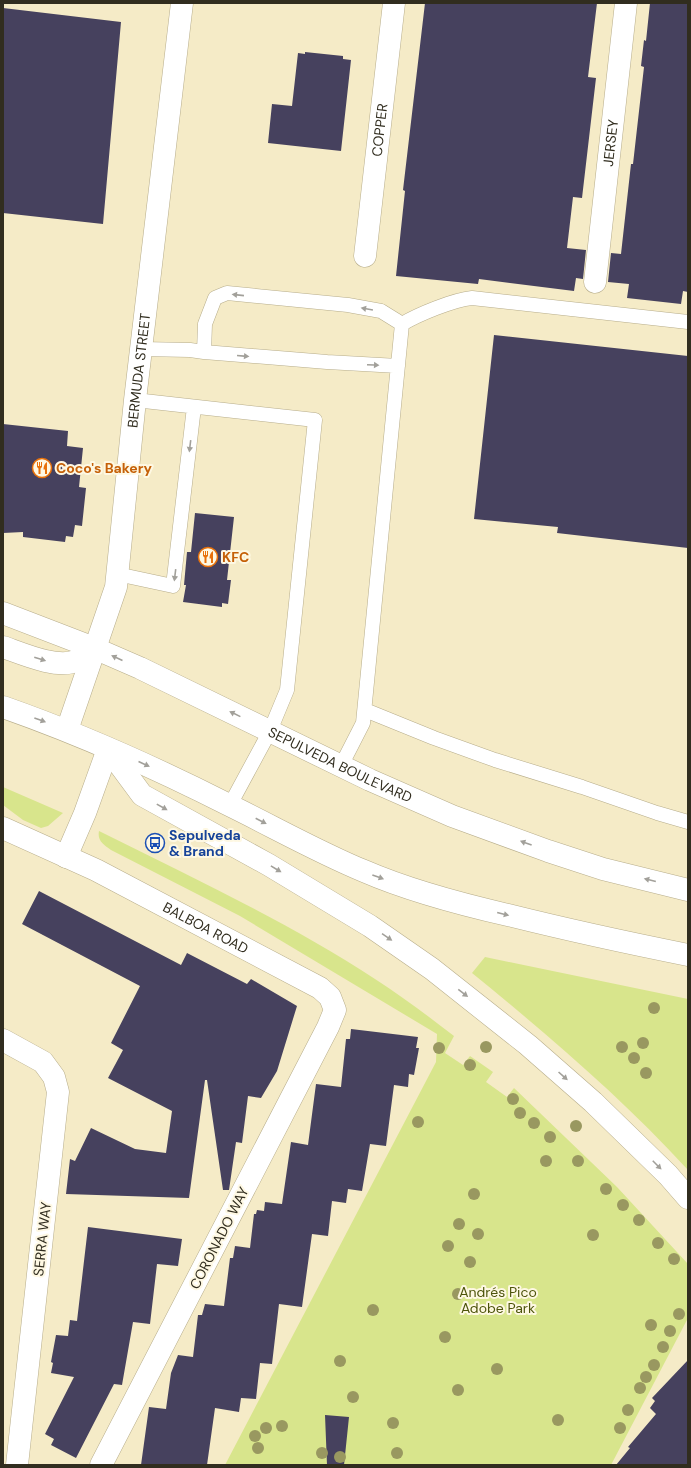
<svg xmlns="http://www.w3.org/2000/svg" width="691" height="1468" viewBox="0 0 691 1468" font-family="'DM Sans',sans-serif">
	<rect width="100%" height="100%" fill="#f5ebc7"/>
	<path fill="#d8e58c" d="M 3,787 L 63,813 L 48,826 L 41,828 L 23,820 L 3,805 Z
		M 99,831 C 193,878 288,922 375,979 C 403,997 428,1016 454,1036 L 445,1053 L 463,1065 L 470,1056 L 493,1072 L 486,1082 L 507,1097 L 514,1088 L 617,1187 L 688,1264 L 688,1318 L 611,1465 L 225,1465 L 436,1062 L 437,1034 L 240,916 L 111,850 C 104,845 97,841 99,831 Z
		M 485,957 L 688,999 L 688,1170 C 622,1098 548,1035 472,973 Z"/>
	<path fill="#46415e" d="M 425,3 L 597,3 L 588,77 L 596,78 L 582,198 L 573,197 L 567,248 L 586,250 L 583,279 L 576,278 L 574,291 L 479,279 L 478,284 L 396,276 L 405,191 L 403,190 Z
		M 650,3 L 688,3 L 688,292 L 683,291 L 681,304 L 627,298 L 629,284 L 608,282 L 611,253 L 621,254 L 631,164 L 633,164 L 644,67 L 641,66 L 644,40 L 646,41 Z
		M 3,8 L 121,22 L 103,224 L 3,213 Z
		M 305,52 L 343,56 L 343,59 L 351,60 L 341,151 L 268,143 L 272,104 L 292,106 L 298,53 L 305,54 Z
		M 494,335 L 688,356 L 688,548 L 557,533 L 558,527 L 474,519 Z
		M 3,424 L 68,431 L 67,446 L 83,448 L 79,487 L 86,488 L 82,526 L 75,525 L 73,537 L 66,536 L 65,542 L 23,537 L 23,532 L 3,533 Z
		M 195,513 L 234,517 L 227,580 L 231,580 L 228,604 L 222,603 L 222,607 L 183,602 L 186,585 L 184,585 L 187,552 L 191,552 Z
		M 39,891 L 181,965 L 187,953 L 247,984 L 251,979 L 297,1006 L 277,1071 L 261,1098 L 248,1096 L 242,1143 L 236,1142 L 229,1190 L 223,1190 L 207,1080 L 205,1080 L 189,1198 L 66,1194 L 70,1159 L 75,1161 L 91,1128 L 135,1149 L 166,1153 L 172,1111 L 108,1078 L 123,1050 L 111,1043 L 140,986 L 22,924 Z
		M 351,1029 L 418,1037 L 416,1048 L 419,1048 L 414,1075 L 409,1074 L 408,1087 L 394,1085 L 386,1146 L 370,1144 L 362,1191 L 348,1189 L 346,1203 L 332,1201 L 328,1236 L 312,1234 L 302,1307 L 279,1304 L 272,1364 L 260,1363 L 256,1399 L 241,1398 L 239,1412 L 215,1408 L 207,1465 L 141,1465 L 149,1407 L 166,1409 L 171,1373 L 178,1355 L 193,1357 L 198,1315 L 202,1315 L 205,1304 L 224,1306 L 230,1258 L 233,1258 L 235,1246 L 250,1248 L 254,1214 L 256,1214 L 257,1210 L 264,1211 L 265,1202 L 282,1204 L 291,1142 L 308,1145 L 316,1084 L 341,1087 L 346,1039 L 350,1039 Z
		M 88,1227 L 182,1239 L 178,1266 L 157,1264 L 150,1324 L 133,1322 L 122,1385 L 114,1384 L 76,1458 L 51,1445 L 54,1439 L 45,1434 L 74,1377 L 51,1373 L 53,1363 L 51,1362 L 56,1335 L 68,1336 L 70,1320 L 77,1321 Z
		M 688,1360 L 688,1465 L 616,1465 L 630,1448 L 628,1447 L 656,1414 L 650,1408 L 655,1401 L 652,1398 Z
		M 325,1415 L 349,1417 L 344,1465 L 327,1465 Z"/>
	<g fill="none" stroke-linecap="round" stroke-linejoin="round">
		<g stroke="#b7ad8b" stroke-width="15">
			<path id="lane" d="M 142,349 L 190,350 L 204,352 L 327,362 L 398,366
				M 204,352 L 205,324 L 215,298 L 227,293 L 348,305 L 381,311 L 402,324
				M 135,400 L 315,420 L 287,690 L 270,731 L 230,805
				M 117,574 L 173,586 L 194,407
				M 365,710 L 434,738 L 495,760 L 582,787 L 657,813 L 688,822
				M 341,766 L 363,723 L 402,324 C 419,314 453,300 472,298 L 688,322"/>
		</g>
		<g stroke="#b7ad8b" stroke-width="23">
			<g id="street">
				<path id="s1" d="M 365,256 L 394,3"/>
				<path id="s2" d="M 595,282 L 626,3"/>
				<path id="s3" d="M 67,730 L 116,587 L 135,400 L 182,3"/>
				<path id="s4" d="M 3,828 L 96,870 L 320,988 L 330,997 L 335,1010 L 328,1027 L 101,1465"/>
				<path d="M 66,857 L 85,813 L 108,749"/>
				<path d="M 3,1040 L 43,1062 L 54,1077 L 58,1092 L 17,1465"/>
			</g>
		</g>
		<g stroke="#b7ad8b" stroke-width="23">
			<g id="primary">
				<path id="s5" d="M 3,613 L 94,648 L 140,668 L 370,780 L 452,816 L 548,851 L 603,869 L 688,890"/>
				<path d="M 3,647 C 23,654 57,669 76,661 C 83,658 88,653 94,648"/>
				<path d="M 3,707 C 80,734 156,768 229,805 C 274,827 318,852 364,871 C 410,891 460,904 508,915 C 568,930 628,943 688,955"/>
				<path d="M 108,749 L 142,795 L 269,865 L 370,926 L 432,969 L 528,1045 L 593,1102 L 668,1175 L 688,1198"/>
			</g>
		</g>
		<use href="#lane" stroke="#fff" stroke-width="14"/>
		<use href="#street" stroke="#fff" stroke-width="22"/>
		<use href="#primary" stroke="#fff" stroke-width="22"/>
	</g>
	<g fill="#999860">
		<circle cx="654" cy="1008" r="6"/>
		<circle cx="643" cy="1043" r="6"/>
		<circle cx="486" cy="1047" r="6"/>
		<circle cx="622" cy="1047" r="6"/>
		<circle cx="439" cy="1048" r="6"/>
		<circle cx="634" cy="1058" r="6"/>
		<circle cx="470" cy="1065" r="6"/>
		<circle cx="646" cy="1073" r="6"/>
		<circle cx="513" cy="1099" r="6"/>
		<circle cx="520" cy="1113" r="6"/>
		<circle cx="418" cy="1122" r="6"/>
		<circle cx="534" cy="1123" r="6"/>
		<circle cx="576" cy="1126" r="6"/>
		<circle cx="550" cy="1137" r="6"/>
		<circle cx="546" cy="1161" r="6"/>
		<circle cx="578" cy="1161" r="6"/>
		<circle cx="606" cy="1189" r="6"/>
		<circle cx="474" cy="1194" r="6"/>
		<circle cx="623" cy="1205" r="6"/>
		<circle cx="639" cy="1220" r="6"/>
		<circle cx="459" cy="1224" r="6"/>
		<circle cx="478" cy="1234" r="6"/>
		<circle cx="593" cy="1235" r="6"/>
		<circle cx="658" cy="1243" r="6"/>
		<circle cx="448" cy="1246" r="6"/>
		<circle cx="674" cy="1259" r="6"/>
		<circle cx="470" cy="1262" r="6"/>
		<circle cx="458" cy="1294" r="6"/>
		<circle cx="373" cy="1310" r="6"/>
		<circle cx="679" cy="1314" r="6"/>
		<circle cx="651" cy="1325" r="6"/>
		<circle cx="670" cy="1331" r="6"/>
		<circle cx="445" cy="1337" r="6"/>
		<circle cx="663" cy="1347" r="6"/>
		<circle cx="340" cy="1361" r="6"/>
		<circle cx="654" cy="1365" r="6"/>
		<circle cx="497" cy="1369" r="6"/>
		<circle cx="646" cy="1377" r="6"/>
		<circle cx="640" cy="1388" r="6"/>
		<circle cx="458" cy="1390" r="6"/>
		<circle cx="353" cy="1397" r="6"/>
		<circle cx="628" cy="1410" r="6"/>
		<circle cx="558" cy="1420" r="6"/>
		<circle cx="393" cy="1423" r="6"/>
		<circle cx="282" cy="1426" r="6"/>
		<circle cx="266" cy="1428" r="6"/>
		<circle cx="620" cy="1428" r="6"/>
		<circle cx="255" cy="1436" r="6"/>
		<circle cx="258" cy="1448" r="6"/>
		<circle cx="322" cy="1453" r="6"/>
		<circle cx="397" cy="1453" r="6"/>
		<circle cx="340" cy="1457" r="6"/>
	</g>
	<defs><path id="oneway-solid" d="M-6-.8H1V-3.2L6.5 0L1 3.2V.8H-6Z"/></defs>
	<g fill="#a2a09a">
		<use href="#oneway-solid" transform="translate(238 295) rotate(-174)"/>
		<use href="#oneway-solid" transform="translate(367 309) rotate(-170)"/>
		<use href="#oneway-solid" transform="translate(243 356) rotate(5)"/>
		<use href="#oneway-solid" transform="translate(373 365) rotate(3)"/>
		<use href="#oneway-solid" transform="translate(190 446) rotate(97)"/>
		<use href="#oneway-solid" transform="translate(175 575) rotate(97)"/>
		<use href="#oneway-solid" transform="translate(117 658) rotate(-156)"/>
		<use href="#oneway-solid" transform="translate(40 659) rotate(17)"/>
		<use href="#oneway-solid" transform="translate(235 714) rotate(-154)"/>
		<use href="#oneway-solid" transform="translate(40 720) rotate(20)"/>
		<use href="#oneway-solid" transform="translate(144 764) rotate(24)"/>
		<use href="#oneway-solid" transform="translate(162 807) rotate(29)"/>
		<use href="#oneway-solid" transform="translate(261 821) rotate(27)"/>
		<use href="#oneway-solid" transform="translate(526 843) rotate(-160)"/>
		<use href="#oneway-solid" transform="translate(276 869) rotate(31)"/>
		<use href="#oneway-solid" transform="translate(378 877) rotate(20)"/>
		<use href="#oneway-solid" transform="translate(650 880) rotate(-166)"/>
		<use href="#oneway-solid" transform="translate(503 914) rotate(14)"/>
		<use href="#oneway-solid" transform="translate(387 937) rotate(34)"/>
		<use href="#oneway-solid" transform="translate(463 993) rotate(38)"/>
		<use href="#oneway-solid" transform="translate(563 1076) rotate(42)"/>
		<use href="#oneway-solid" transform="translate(657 1165) rotate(45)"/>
	</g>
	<defs>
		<g id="restaurant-ring" transform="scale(1)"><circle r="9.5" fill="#fef8e3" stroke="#e8710a" stroke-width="1.5"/><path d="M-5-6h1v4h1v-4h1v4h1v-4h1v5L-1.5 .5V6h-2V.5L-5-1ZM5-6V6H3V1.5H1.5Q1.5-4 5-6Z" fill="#e8710a"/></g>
		<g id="bus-ring" transform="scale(1)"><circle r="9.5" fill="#fef8e3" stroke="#1a4fb4" stroke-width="1.5"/><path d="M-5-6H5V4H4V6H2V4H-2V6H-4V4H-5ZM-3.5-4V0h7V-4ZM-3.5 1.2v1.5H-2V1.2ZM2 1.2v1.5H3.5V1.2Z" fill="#1a4fb4"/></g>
	</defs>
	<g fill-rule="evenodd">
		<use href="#restaurant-ring" x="42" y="468"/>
		<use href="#restaurant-ring" x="208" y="557"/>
		<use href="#bus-ring" x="155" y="843"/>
	</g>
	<g text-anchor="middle" stroke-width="4" stroke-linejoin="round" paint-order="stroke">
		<g font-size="14" fill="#312d1f" stroke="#fef8e3">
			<text dy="5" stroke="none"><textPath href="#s1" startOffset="127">COPPER</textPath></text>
			<text dy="5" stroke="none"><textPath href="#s2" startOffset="140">JERSEY</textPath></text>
			<text dy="5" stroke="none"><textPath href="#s3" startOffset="369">BERMUDA STREET</textPath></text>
			<text dy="5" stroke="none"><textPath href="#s5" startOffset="370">SEPULVEDA BOULEVARD</textPath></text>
			<text dy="5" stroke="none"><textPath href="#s4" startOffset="226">BALBOA ROAD</textPath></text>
			<text transform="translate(219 1238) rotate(-63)" y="5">CORONADO WAY</text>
			<text transform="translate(42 1239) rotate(-84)" y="5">SERRA WAY</text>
		</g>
		<g font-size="14" font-weight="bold" fill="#c56008" stroke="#fef8e3" text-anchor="start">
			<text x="56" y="473">Coco's Bakery</text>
			<text x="222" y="562">KFC</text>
		</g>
		<g font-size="14" font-weight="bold" fill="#164399" stroke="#fef8e3" text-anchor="start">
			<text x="169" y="840">Sepulveda<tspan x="169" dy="16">&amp; Brand</tspan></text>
		</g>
		<g font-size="14" fill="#4d540b" stroke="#fef8e3">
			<text x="498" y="1297">Andrés Pico<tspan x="498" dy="16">Adobe Park</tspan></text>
		</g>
	</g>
	<rect width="691" height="1468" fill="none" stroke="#312d1f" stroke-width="8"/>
</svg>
